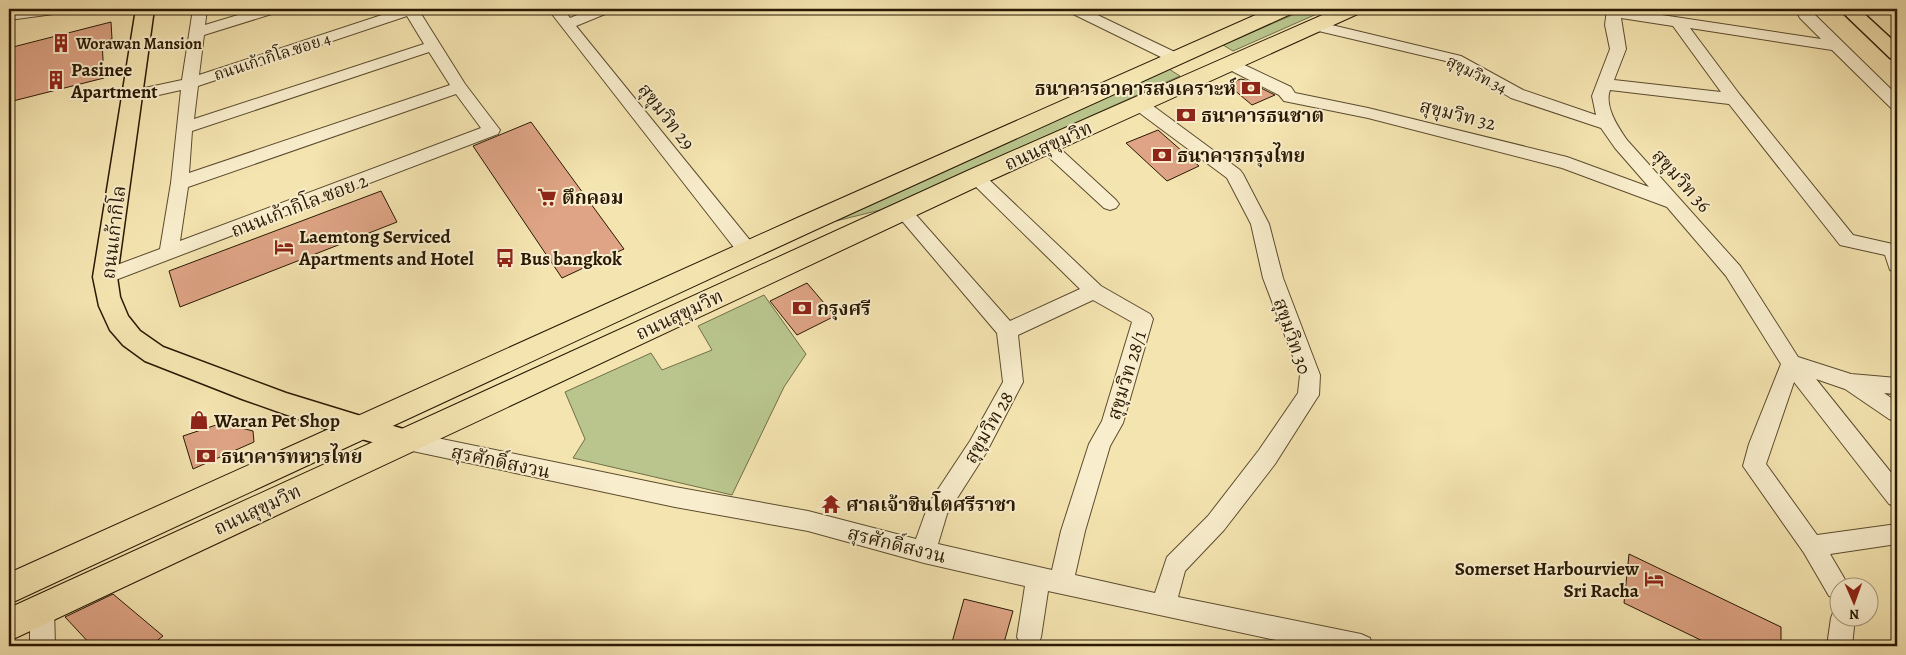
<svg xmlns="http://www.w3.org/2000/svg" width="1906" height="655" viewBox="0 0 1906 655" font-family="Alegreya,'Noto Serif Thai',serif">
	<rect width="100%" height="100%" fill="#f4e4b0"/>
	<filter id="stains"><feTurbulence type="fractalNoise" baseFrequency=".004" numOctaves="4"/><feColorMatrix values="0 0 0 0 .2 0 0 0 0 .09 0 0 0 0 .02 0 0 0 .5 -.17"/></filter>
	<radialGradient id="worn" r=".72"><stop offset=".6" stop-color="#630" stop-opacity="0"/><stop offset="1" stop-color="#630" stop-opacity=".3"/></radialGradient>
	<path fill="#b9c58d" stroke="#716f48" d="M 1306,9 L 1328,9 L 1233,51 L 1223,45 Z
		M 1169,69 L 1180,76 L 880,210 L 836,221 Z
		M 764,295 L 806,354 L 784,387 L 732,495 L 573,458 L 585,439 L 565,392 L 651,353 L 662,370 L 712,350 L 698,326 Z"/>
	<path fill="#dea485" stroke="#291903" d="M 111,22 L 112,39 L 102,41 L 104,78 L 9,102 L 9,48 Z
		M 1241,79 L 1245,80 L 1275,95 L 1252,105 L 1227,84 Z
		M 531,122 L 624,249 L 562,278 L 473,146 Z
		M 1158,130 L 1199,166 L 1167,181 L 1126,143 Z
		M 381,191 L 397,222 L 180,307 L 169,271 Z
		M 807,283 L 835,316 L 797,335 L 770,301 Z
		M 222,423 L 253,431 L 254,442 L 193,469 L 183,436 Z
		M 1629,554 L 1781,627 L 1781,646 L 1713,646 L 1624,603 Z
		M 113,594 L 163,636 L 150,646 L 92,646 L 65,617 Z
		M 964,599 L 1013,611 L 1003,646 L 951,646 Z"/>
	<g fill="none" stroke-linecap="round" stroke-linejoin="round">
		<g stroke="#5c4c2e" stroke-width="2">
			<path id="minor" d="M 38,9 L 68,9 L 61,13 L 9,20 L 9,12 Z
				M 193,9 L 207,9 L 205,25 L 258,9 L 280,9 L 278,12 L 204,35 L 199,75 L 400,9 L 418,9 L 465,84 L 500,130 L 498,134 L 105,284 L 98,282 L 95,277 L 98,272 L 160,249 L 171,183 L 181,90 L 132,101 L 126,100 L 124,96 L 126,92 L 182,80 ZM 407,16 L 424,44 L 194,119 L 198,86 ZM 429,52 L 450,85 L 189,173 L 192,131 ZM 456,94 L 481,128 L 180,241 L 188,187 Z
				M 548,9 L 563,9 L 570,18 L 592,9 L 612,9 L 610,12 L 576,26 L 753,244 L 755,249 L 753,254 L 746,256 L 739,254 Z
				M 1067,9 L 1085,9 L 1181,55 L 1183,58 L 1181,61 L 1169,61 L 1069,12 Z
				M 1607,9 L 1622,9 L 1821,39 L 1800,18 L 1795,9 L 1809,9 L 1897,95 L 1897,109 L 1891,108 L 1832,50 L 1690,28 L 1740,95 L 1853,235 L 1897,245 L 1897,272 L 1890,270 L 1885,255 L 1840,245 L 1729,104 L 1610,90 C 1604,106 1618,127 1627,140 L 1740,266 L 1798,357 L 1851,374 L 1897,378 L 1897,394 L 1884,393 L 1897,402 L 1897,422 L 1889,419 L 1845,389 L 1816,379 L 1897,480 L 1897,507 L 1889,504 L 1794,382 L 1766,464 L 1817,535 L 1897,524 L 1897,544 L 1830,554 L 1850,588 L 1838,588 L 1838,599 L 1829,596 L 1804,553 L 1743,466 L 1749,444 L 1781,364 L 1726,276 L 1667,207 L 1562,168 L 1368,118 L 1284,101 L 1279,95 L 1224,67 L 1222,64 L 1224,61 L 1236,61 L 1291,87 L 1295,93 L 1368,108 L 1567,157 L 1649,187 L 1615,148 L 1601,128 L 1511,98 L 1450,62 L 1310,29 L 1307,26 L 1315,21 L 1461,56 L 1523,90 L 1596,115 L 1592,96 L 1610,49 L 1605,25 ZM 1621,18 L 1673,26 L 1721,92 L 1614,80 L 1626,49 Z
				M 1139,99 L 1145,100 L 1240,170 L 1243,174 L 1269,224 L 1283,278 L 1320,375 L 1319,395 L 1315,401 L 1275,464 L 1224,530 L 1185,571 L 1178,597 L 1361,634 L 1370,638 L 1373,646 L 1304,646 L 1048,591 L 1041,637 L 1038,645 L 1022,646 L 1017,637 L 1025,586 L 924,563 L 808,531 L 675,507 L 403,449 L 395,446 L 392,440 L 395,434 L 403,431 L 675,487 L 808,511 L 916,539 L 929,503 L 970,441 L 1003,382 L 997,333 L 897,215 L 894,211 L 897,207 L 903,205 L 909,207 L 1010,321 L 1080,289 L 970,181 L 967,177 L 970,173 L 982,173 L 1101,286 L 1150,314 L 1153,319 L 1123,423 L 1110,446 L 1085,531 L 1075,575 L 1155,593 L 1167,557 L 1208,516 L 1259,450 L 1298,393 L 1300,375 L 1263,278 L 1251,224 L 1227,178 L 1133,108 L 1131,104 L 1133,100 ZM 1093,300 L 1132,322 L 1102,421 L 1089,444 L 1061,531 L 1052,570 L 938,544 L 947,514 L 986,453 L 1023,382 L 1018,335 Z
				M 1047,140 L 1053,142 L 1116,200 L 1119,204 L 1116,208 L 1110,210 L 1104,208 L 1041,150 L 1038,146 L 1041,142 Z
				M 42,598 L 51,601 L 54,609 L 55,646 L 30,646 L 30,609 L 33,601 Z
				M 1838,608 L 1838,618 L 1855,618 L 1852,646 L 1827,646 L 1831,618 L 1834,610 Z"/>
		</g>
		<g stroke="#291903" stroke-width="3">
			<path id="major" d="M 136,9 L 154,9 L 117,277 L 120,297 L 128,316 L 140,331 L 163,347 L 286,393 L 413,432 L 417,440 L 413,448 L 403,451 L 327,429 L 242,399 L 145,361 L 123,345 L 110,330 L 99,306 L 93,277 Z
				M 1839,9 L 1859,9 L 1897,44 L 1897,60 L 1890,58 Z"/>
		</g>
		<g stroke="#291903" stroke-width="2">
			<path id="highway" d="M 1269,9 L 1296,9 L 1293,13 L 815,230 L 9,604 L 9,573 L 797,218 Z
				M 1336,9 L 1363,9 L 1360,13 L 985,183 L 9,641 L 9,608 L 967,171 Z"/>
		</g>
		<use href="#minor" fill="#f8edcc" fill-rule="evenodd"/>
		<use href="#major" fill="#f4e4b0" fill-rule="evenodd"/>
		<use href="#highway" fill="#f4e4b0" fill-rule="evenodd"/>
	</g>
	<defs>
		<g id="building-bare" transform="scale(1.5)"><path d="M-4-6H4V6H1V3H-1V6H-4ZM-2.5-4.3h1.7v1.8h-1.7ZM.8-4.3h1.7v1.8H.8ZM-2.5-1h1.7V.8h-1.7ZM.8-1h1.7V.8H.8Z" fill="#8f2418" stroke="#f8edcc" stroke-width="2.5" paint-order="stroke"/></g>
		<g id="bank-bare" transform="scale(1.5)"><path d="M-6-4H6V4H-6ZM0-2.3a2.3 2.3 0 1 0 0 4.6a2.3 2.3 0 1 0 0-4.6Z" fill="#8f2418" stroke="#f8edcc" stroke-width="2.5" paint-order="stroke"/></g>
		<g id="supermarket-bare" transform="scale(1.5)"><path d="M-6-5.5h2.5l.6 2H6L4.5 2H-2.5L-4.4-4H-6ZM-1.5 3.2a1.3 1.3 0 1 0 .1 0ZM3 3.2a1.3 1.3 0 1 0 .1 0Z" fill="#8f2418" stroke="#f8edcc" stroke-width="2.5" paint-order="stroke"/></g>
		<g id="hotel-bare" transform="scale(1.5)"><path d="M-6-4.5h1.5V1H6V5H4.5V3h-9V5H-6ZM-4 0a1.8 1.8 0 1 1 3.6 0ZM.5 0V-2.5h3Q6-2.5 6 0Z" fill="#8f2418" stroke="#f8edcc" stroke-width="2.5" paint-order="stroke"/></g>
		<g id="bus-bare" transform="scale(1.5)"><path d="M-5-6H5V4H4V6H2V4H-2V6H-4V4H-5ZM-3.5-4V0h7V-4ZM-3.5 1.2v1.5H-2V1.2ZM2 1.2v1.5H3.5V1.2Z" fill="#8f2418" stroke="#f8edcc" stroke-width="2.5" paint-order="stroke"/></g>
		<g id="shop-bare" transform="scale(1.5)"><path d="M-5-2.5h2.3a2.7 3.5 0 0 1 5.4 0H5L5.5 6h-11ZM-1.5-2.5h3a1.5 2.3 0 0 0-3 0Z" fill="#8f2418" stroke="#f8edcc" stroke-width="2.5" paint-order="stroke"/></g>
		<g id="temple-bare" transform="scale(1.5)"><path d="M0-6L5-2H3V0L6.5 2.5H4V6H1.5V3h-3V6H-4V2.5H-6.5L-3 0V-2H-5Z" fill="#8f2418" stroke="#f8edcc" stroke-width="2.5" paint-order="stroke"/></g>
	</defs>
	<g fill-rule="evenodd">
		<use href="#building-bare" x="61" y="43"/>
		<use href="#building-bare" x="56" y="80"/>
		<use href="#bank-bare" x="1251" y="88"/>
		<use href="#bank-bare" x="1186" y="115"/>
		<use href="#bank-bare" x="1162" y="155"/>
		<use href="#supermarket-bare" x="547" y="197"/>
		<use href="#hotel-bare" x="284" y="247"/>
		<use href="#bus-bare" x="505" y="258"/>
		<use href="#bank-bare" x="802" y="308"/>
		<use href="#shop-bare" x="199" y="420"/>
		<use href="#bank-bare" x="206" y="456"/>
		<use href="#temple-bare" x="831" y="504"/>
		<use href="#hotel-bare" x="1654" y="579"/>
	</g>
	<g text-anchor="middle" stroke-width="4" stroke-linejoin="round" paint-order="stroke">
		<g font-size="16" font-weight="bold" fill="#291903" stroke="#f8edcc" text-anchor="start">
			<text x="76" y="49">Worawan Mansion</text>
		</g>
		<g font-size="16" fill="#291903" stroke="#f8edcc">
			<text transform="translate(272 56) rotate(-18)" y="6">ถนนเก้ากิโล ซอย 4</text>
			<text transform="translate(1477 74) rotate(27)" y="6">สุขุมวิท 34</text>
		</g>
		<g font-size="19" font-weight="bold" fill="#291903" stroke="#f8edcc" text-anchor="start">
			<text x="71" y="76">Pasinee<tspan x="71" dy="22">Apartment</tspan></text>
			<text x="1236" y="95" text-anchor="end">ธนาคารอาคารสงเคราะห์</text>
			<text x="1201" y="122">ธนาคารธนชาต</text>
			<text x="1177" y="162">ธนาคารกรุงไทย</text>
			<text x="562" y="204">ตึกคอม</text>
			<text x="299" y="243">Laemtong Serviced<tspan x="299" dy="22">Apartments and Hotel</tspan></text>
			<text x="520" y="265">Bus bangkok</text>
			<text x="817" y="315">กรุงศรี</text>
			<text x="214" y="427">Waran Pet Shop</text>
			<text x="221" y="463">ธนาคารทหารไทย</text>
			<text x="846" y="511">ศาลเจ้าชินโตศรีราชา</text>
			<text x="1639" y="575" text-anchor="end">Somerset Harbourview<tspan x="1639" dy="22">Sri Racha</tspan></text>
		</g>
		<g font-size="19" fill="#291903" stroke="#f8edcc">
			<text transform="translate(1458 114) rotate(14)" y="7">สุขุมวิท 32</text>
			<text transform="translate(667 116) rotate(52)" y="7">สุขุมวิท 29</text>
			<text transform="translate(1048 145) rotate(-24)" y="7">ถนนสุขุมวิท</text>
			<text transform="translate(1682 180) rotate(48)" y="7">สุขุมวิท 36</text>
			<text transform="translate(299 205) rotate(-21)" y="7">ถนนเก้ากิโล ซอย 2</text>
			<text transform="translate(113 232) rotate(-83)" y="7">ถนนเก้ากิโล</text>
			<text transform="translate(679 314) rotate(-25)" y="7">ถนนสุขุมวิท</text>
			<text transform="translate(1293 336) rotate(71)" y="7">สุขุมวิท 30</text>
			<text transform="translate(1126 375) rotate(-73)" y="7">สุขุมวิท 28/1</text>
			<text transform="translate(988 427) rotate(-60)" y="7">สุขุมวิท 28</text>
			<text transform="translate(501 461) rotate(12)" y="7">สุรศักดิ์สงวน</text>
			<text transform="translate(257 509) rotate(-25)" y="7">ถนนสุขุมวิท</text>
			<text transform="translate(897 544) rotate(14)" y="7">สุรศักดิ์สงวน</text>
		</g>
	</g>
	<rect width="1906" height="655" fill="none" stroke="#f4e4b0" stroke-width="30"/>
	<rect x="10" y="10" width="1886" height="635" fill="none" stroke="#291903" stroke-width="2.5"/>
	<rect x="15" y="15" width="1876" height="625" fill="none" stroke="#291903"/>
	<g transform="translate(1854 602) rotate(178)"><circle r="24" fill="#f8edcc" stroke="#a5987c"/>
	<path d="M0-4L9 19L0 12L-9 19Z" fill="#8f2418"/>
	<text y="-8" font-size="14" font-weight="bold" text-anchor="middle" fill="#291903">N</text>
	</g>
	<rect width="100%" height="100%" filter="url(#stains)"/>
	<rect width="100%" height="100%" fill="url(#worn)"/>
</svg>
